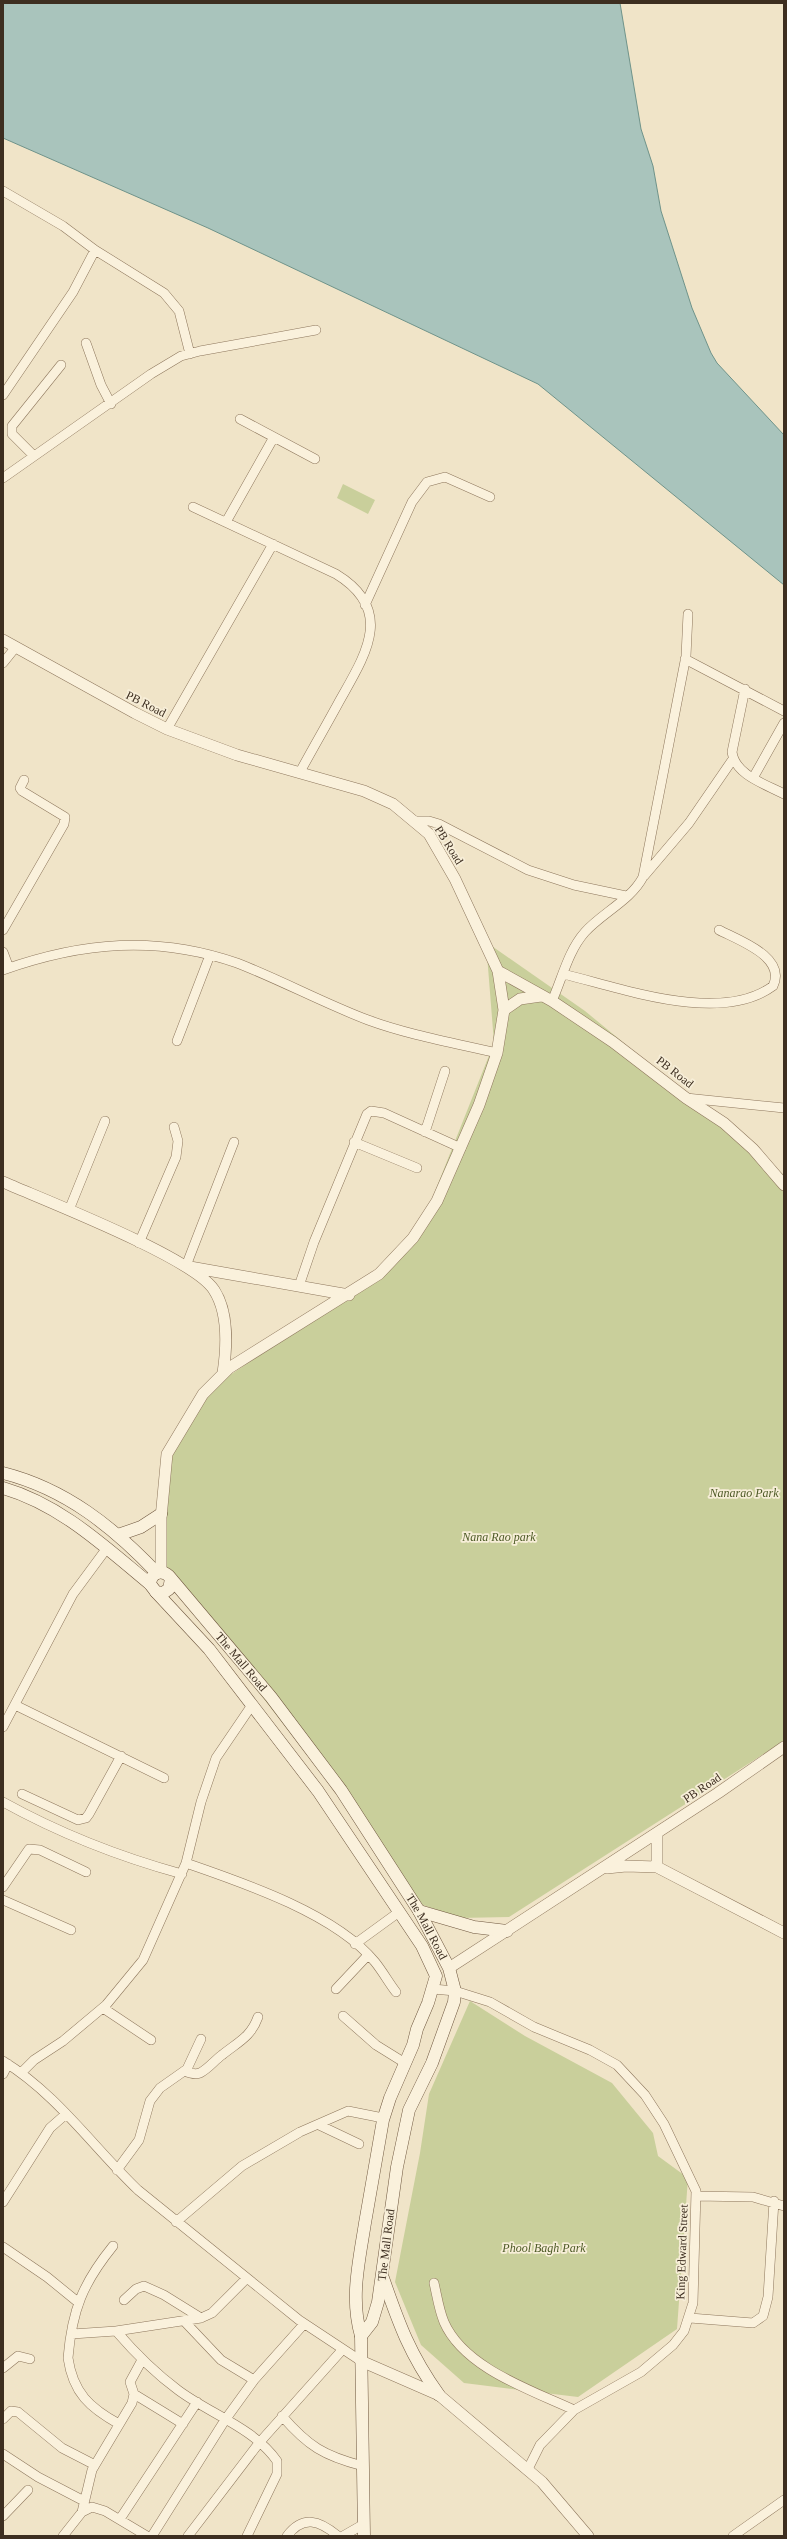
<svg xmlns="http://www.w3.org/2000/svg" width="787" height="2539" viewBox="0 0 787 2539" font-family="'Times New Roman',serif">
	<rect width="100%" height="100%" fill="#f0e4c8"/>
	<path fill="#c9cf9b" d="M 343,484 L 375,500 L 368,514 L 337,498 Z
		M 486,942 L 585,1011 L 784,1175 L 784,1741 L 509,1917 L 459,1918 L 423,1905 L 166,1572 L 162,1513 L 173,1442 L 208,1390 L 381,1273 L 424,1219 L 494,1043 Z
		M 470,2001 L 525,2036 L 612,2083 L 653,2133 L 658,2156 L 688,2178 L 677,2329 L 578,2397 L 464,2383 L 421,2345 L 395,2282 L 420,2153 L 429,2094 Z"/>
	<path fill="#a9c4bc" stroke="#6f938a" d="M 3,3 L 620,3 L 641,129 L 653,166 L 661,211 L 692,308 L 711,353 L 717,363 L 784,435 L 784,585 L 538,384 L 208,228 L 3,138 Z"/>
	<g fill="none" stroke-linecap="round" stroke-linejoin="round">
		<g stroke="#8d765c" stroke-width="10">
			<path id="minor" d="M 3,191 L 63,226 L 95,250 L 164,293 L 179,311 L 190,354
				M 86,343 L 101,385 L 111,404
				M 3,395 L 73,292 L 95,250
				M 240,419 L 315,459
				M 34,456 L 12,434 L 12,426 L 61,365
				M 3,478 L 151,374 L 181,356 L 200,351 L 316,330
				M 193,507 L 336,574 C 395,610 366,654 340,700 C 327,724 313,748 300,772
				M 226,522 L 274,437
				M 365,605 L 412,502 L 427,482 L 445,477 L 490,497
				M 685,659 L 784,711
				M 3,663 L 15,648
				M 745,689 L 732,752 C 735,775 765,784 784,794
				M 167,729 L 273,544
				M 753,778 L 784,723
				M 416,821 L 429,821 L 439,824 L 528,870 L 574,885 L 626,896
				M 644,876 L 689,823 L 733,759
				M 3,930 L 64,824 L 65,817 L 22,791 L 20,788 L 24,780
				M 3,952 L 9,968
				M 3,970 C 82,942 157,935 237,963 C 281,980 323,1003 368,1020 C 409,1035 454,1043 497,1053
				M 563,974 C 622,988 720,1025 773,986 C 787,957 738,940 719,930
				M 552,1001 C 562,979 568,951 585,932 C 602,913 631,900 643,877 L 686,656 L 688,614
				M 177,1041 L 210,955
				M 686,1098 L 784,1108
				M 425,1132 L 445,1071
				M 354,1142 L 417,1168
				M 69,1210 L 105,1121
				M 139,1243 L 176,1157 L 178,1141 L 174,1127
				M 186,1266 L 234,1142
				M 299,1286 L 314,1242 L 367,1114 L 371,1111 L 384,1113 L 461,1148
				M 15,1705 L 164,1778
				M 3,1727 L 73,1594 L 107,1548
				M 22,1794 L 78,1820 L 86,1818 L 89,1814 L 121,1756
				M 3,1802 C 59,1833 120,1857 182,1874
				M 186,1863 C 244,1883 336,1914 375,1962 C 383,1972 389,1983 396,1992
				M 3,1887 L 29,1849 L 40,1850 L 86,1872
				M 3,1900 L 71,1930
				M 355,1944 L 399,1912
				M 336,1989 L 368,1955
				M 433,1989 L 455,1991 L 490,2002 L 534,2027 L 590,2050 L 617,2065 L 645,2095 L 664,2124 L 696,2191 L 693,2303 L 684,2331 L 673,2345 L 641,2372 L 574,2410 L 540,2445 L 528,2469
				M 103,2008 L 151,2040
				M 343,2016 L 376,2045 L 405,2063
				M 3,2061 C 57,2094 93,2147 138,2190 L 299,2320 L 361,2361
				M 184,2071 C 189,2073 195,2075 200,2073 C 208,2069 215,2060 222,2055 C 238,2042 251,2037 258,2017
				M 21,2073 L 34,2060 L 63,2041 L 106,2005 L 143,1960 L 186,1863 L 201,1802 L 216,1758 L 252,1705
				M 3,2074 L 8,2064
				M 319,2125 L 359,2144
				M 117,2170 L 139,2140 L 150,2101 L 160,2088 L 187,2069 L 201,2039
				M 696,2196 L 753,2197 L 784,2206
				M 3,2202 L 50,2128 L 66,2114
				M 176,2222 L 242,2166 L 300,2132 L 348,2111 L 383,2118
				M 113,2246 C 83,2283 72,2310 68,2358 C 73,2393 90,2408 119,2424
				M 3,2247 L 47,2277 L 79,2303
				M 247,2278 L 212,2313 L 201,2318 L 116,2331 C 135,2353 155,2373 178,2390 C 210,2414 254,2428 277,2461 L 277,2474 L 247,2536
				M 434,2283 C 437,2296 439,2310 444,2322 C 464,2368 531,2390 574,2410
				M 124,2300 L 136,2289 L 144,2286 L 164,2295 L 201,2318
				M 690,2318 L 753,2323 L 763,2316 L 768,2297 L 774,2201
				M 185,2322 L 221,2360 L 254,2380
				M 72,2334 L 116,2331
				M 3,2368 L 18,2356 L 30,2359
				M 134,2394 L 183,2424
				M 282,2416 C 308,2446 324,2456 363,2466
				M 3,2419 L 11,2411 L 18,2412 L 62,2448 L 95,2465
				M 3,2454 L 38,2477 L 84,2501
				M 82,2512 L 92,2470 L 132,2403 L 134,2394 L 130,2382 L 142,2360
				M 3,2516 L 28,2490
				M 120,2519 L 197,2402
				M 63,2536 L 82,2512 L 92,2507 L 105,2511 L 147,2536
				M 152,2536 L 225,2420 L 254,2380 L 304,2324
				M 188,2536 L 259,2443 L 343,2349
				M 287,2536 C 303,2515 319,2520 338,2536
				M 343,2536 L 364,2524
				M 733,2536 L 784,2500"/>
		</g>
		<g stroke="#8d765c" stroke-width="12">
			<path id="tertiary" d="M 3,640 L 135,713 L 167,729 L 237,755 L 364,791 L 393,804 L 429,834 L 455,879 L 498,971 L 552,1001 L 613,1042 L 686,1098 L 724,1123 L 753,1149 L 784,1185
				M 504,1010 L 520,999 L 541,996
				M 3,1182 C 44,1200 194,1258 214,1290 C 229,1313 227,1346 223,1373
				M 190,1267 L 349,1295
				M 161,1572 L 161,1518 L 167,1454 L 203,1394 L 229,1368 L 379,1274 L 413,1238 L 437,1201 L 479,1105 L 497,1053 L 504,1010 L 498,971
				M 657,1867 L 657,1833
				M 607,1868 L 626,1866 L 657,1867 L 784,1933
				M 449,1968 L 718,1793 L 784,1747
				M 361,2361 L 439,2395 L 542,2482 L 588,2536"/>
		</g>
		<g stroke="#6f573f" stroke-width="13">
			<g id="secondary">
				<path d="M 3,1473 C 66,1489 113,1527 157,1573"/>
				<path d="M 3,1488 C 61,1505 104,1546 150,1584"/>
				<path d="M 118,1535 L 141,1527 L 161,1514"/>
				<path id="s1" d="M 171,1579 L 169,1589 L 163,1593 L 156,1592 L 150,1584 C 151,1573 161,1569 169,1576 L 271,1697 L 341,1790 L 419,1911 L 449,1968 L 455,1991 L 454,2002 L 432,2063 L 409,2110 L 397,2167 L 378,2302 L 372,2322 L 361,2336"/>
				<path d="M 156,1592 L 209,1649 L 318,1791 L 422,1946 L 436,1976 L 428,2003 L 417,2029 L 413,2045 L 390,2098 L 383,2120 C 377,2154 371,2189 365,2223 C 359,2262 350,2298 361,2336 L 364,2536"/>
				<path d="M 419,1911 L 474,1927 L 507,1931"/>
				<path d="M 383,2278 C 399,2324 410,2355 439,2395"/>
			</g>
		</g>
		<use href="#minor" stroke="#faf1dc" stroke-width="9"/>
		<use href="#tertiary" stroke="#faf1dc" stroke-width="11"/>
		<use href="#secondary" stroke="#faf1dc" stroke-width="12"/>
	</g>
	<g text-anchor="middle" stroke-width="3.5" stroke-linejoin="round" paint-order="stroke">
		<g font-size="12" fill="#3d2e20" stroke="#f7eed8">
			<text transform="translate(146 704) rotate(27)" y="4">PB Road</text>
			<text transform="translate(449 845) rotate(58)" y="4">PB Road</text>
			<text transform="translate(675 1072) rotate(38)" y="4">PB Road</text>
			<text dy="4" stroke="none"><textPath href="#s1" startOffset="173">The Mall Road</textPath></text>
			<text transform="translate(702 1788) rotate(-34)" y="4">PB Road</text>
			<text dy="4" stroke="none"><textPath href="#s1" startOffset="497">The Mall Road</textPath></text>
			<text transform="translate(386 2245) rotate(-83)" y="4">The Mall Road</text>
			<text transform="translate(682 2252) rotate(-88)" y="4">King Edward Street</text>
		</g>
		<g font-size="12" font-style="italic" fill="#4d5a26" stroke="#f7eed8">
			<text x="744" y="1497">Nanarao Park</text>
			<text x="499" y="1541">Nana Rao park</text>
			<text x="544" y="2252">Phool Bagh Park</text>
		</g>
	</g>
	<rect width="787" height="2539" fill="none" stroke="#3d2e20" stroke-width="8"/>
</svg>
